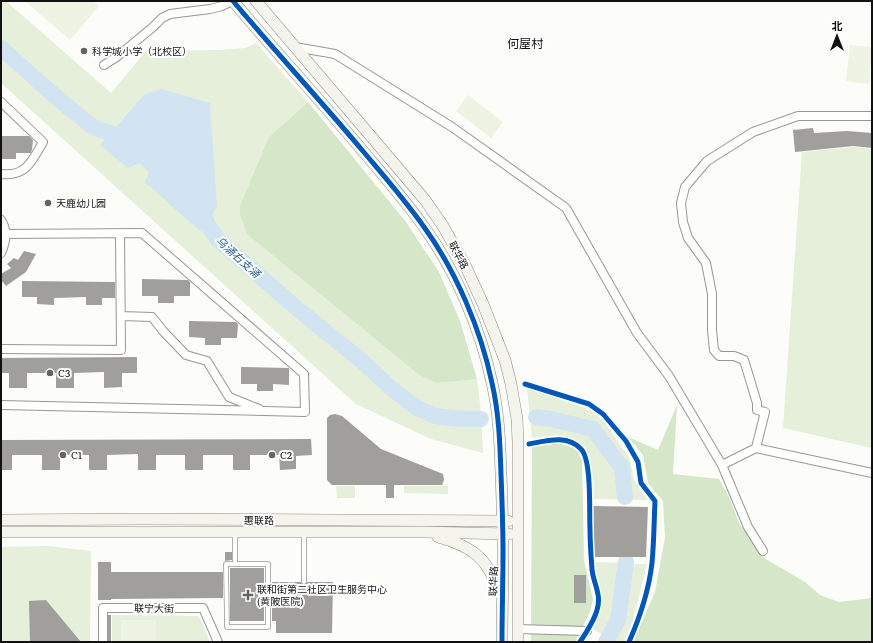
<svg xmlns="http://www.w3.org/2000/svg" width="873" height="643" viewBox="0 0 873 643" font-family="Literata,'Noto Sans SC',serif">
	<rect width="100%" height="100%" fill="#fcfcf8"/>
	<path fill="#e5efda" d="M 1,1 L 6,1 L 111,93 L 146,51 L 220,50 L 245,48 L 256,43 L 308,102 L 269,137 L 438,383 L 477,379 L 481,413 L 483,453 L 431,439 L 356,404 L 1,83 Z
		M 853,147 L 872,149 L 872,448 L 783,428 L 802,152 Z
		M 527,388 L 591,410 L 606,424 L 630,459 L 634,481 L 648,500 L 593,499 L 594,483 L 590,463 L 585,450 L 579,443 L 558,435 L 532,438 Z
		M 336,486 L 355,486 L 355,498 L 337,498 Z
		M 404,486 L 448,486 L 448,494 L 404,493 Z
		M 47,546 L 91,551 L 90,642 L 1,642 L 1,547 Z
		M 595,562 L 623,563 L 621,581 L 615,620 L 606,637 L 593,629 L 601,603 L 601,591 L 597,580 Z
		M 629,564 L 647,564 L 633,620 L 624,642 L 617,642 L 613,639 L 624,611 Z
		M 112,615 L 199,616 L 210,642 L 112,642 Z"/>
	<path fill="#d5e6c9" d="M 308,102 L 406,222 L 439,272 L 460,321 L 477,379 L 438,383 L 422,377 L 247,234 L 240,214 L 240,206 L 269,137 Z
		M 677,405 L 673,474 L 719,479 L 730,499 L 739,523 L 764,558 L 805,582 L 820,595 L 839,602 L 872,598 L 872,642 L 633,642 L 655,592 L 665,538 L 663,501 L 648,483 L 643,455 L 628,437 L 658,450 Z
		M 559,443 L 576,449 L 582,460 L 584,561 L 593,599 L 590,612 L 575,642 L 531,642 L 532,447 Z"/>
	<path fill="#eef4e4" d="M 25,1 L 93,1 L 99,6 L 70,40 Z
		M 850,45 L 872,47 L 869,84 L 846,81 Z
		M 468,95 L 503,122 L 491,138 L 456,111 Z
		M 121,620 L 156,620 L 156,640 L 121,640 Z"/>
	<path fill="#d2e4f2" d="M 161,89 L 210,103 L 217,207 L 201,232 L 145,182 L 149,172 L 140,163 L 128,168 L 100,145 L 145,94 Z"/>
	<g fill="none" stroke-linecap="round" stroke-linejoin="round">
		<path stroke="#d2e4f2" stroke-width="16" d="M 1,48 L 56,97 L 93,127 L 130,140
			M 202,204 L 206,222 L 218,240 L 300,311 L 362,361 L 392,389 L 417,408 L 435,416 L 459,419 L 481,419
			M 536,417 L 551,419 L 593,429 L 622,468 L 625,497
			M 606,642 L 618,620 L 626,562"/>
	</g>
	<path fill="#a09f9c" d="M 813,128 L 814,133 L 847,131 L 872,133 L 872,148 L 853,146 L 795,152 L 793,130 Z
		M 1,136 L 29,136 L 33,140 L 32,149 L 31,153 L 16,153 L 16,159 L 1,159 Z
		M 24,251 L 36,254 L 26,272 L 6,286 L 1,280 L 1,274 L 11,268 L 7,264 L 14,258 L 18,260 Z
		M 142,279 L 188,280 L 190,282 L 190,296 L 174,296 L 174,303 L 158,303 L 158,296 L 142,296 Z
		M 22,281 L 115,282 L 115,298 L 102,298 L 102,305 L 86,305 L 86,297 L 54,298 L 54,305 L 37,304 L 37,297 L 22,297 Z
		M 189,321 L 236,322 L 238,324 L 237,338 L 221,338 L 221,345 L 205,345 L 205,338 L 189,337 Z
		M 137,357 L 137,373 L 122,373 L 122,387 L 104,388 L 104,372 L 74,373 L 74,388 L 56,388 L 56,373 L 27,373 L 27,388 L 9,388 L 9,373 L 1,373 L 1,358 Z
		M 241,367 L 289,368 L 289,385 L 273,384 L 273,391 L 257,391 L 257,384 L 241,384 Z
		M 335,414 L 342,416 L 381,449 L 443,474 L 444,480 L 442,485 L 394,485 L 394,498 L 386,498 L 386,485 L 332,485 L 327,480 L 327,418 L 330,415 Z
		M 311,439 L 312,455 L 296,456 L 296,469 L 280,470 L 279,455 L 250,455 L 250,470 L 233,470 L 233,455 L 203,455 L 203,470 L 185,470 L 185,455 L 156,455 L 156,470 L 138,470 L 138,454 L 107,455 L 107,470 L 89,470 L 89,455 L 60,455 L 60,470 L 42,470 L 42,455 L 12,455 L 12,470 L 1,470 L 1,440 Z
		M 593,506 L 648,507 L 646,557 L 593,557 Z
		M 225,552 L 232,552 L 232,560 L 225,561 Z
		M 98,562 L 111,562 L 111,572 L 223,572 L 223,598 L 111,599 L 111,600 L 98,600 Z
		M 230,568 L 264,568 L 264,621 L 230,621 Z
		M 574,575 L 586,575 L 586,603 L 574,603 Z
		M 272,582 L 301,582 L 302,585 L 304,585 L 307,582 L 333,582 L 332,633 L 276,633 L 276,621 L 272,621 Z
		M 46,600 L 81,642 L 30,642 L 29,601 Z
		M 108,615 L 111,615 L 111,642 L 108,642 Z"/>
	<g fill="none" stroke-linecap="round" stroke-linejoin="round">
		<g stroke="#979795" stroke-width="5.5">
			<path id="lane" d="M 235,533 L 235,564 L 268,564 L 268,627 L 227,627 L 226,564 L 235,564
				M 304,533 L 304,582"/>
		</g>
		<g stroke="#979795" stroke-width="10">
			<path id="street" d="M 295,47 L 335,54 L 452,127 L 566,208 L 637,333 L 669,376 L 722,465 L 748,527 L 763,551
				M 104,65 L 118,56 L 153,27 L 162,18 L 170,14 L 210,9 L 222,6 L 232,1
				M 1,102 L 43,142 C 32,161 26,177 1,174
				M 1,220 C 8,231 6,242 1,253
				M 121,316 L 152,317 L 163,331 L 186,355 L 207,361 L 229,397 L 259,409
				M 1,349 L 121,350 L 120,233
				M 1,405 L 305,412 L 304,374 L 142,233 L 6,234
				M 756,448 L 765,412 L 757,410 L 757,403 L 744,360 L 734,356 L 719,356 L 714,350 L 712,330 L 712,294 L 706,263 L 688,238 L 683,222 L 681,203 L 685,187 L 707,161 L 753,132 L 798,116 L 872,116
				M 722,465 L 756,448 L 872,473
				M 518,629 L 587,631
				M 103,642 L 103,608 L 203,608 L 218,642"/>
		</g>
		<g stroke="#8d8d8c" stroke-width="12">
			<path id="secondary" d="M 233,1 C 275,51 320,100 362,150 C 383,175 405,200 424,227 C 456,271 481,330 492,383 C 499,413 500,444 501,474 C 502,500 503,525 503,551 C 503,581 502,612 502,642
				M 256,1 L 425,200 L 443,226 L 466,267 L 483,304 L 505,360 L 511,384 L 517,419 L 518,442 L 518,642
				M 1,520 L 143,519 L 508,521
				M 1,532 L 422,532 L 509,534
				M 438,537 C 472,546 489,559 499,593"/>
		</g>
		<use href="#lane" stroke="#fffffe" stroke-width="4"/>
		<use href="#street" stroke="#fffffe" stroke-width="8"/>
		<use href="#secondary" stroke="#f4f4ed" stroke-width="11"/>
		<g stroke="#fff" stroke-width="8">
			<path id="cycleway" d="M 233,1 C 275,51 320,100 362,150 C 383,175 405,200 424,227 C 456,271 481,330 492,383 C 499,413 500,444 501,474 C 502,500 503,525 503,551 C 503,581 502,612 502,642
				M 525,384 L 589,404 L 603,414 L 626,441 L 638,462 L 641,483 L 655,501 C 654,522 654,542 652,563 C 649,589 640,617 629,642
				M 529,444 C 546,441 567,434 581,449 C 592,460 589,512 590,529 C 590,542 591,556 592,569 C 593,583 602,594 597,610 C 594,621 586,633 580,642"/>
		</g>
		<use href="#cycleway" stroke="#0057b8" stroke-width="5"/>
	</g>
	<g fill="#636362" stroke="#fff" stroke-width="1.5">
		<circle cx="84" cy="51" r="4"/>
		<circle cx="48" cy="203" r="4"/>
		<circle cx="50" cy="373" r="4"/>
		<circle cx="63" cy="455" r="4"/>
		<circle cx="272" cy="455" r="4"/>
		<path d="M246 589h4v4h4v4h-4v4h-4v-4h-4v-4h4z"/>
	</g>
	<g text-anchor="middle" stroke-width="4" stroke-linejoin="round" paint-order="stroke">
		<g font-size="10" fill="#111" stroke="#fff" text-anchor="start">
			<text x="92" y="55">科学城小学（北校区）</text>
			<text x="56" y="207">天鹿幼儿园</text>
			<text x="58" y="377">C3</text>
			<text x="71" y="459">C1</text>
			<text x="280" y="459">C2</text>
			<text x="257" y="593">联和街第二社区卫生服务中心<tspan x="257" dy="12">(黄陂医院)</tspan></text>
		</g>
		<g font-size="10" fill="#111" stroke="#fff">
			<text transform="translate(459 255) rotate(62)" y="4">联华路</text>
			<text x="259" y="524">惠联路</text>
			<text transform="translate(493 581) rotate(-88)" y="4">联华路</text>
			<text transform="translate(154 608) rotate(1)" y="4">联宁大街</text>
		</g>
		<g font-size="11" font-style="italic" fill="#285d94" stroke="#fff">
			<text transform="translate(238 257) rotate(42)" y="4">乌涌右支涌</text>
		</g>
		<g font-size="12" fill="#111" stroke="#fff">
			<text x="525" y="48">何屋村</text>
		</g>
	</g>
	<rect width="873" height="643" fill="none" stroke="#111111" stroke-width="4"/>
	<g transform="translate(837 36)" stroke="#ffffff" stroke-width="3" paint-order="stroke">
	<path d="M0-3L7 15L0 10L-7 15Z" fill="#111111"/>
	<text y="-6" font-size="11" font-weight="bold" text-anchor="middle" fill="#111111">北</text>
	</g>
</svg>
